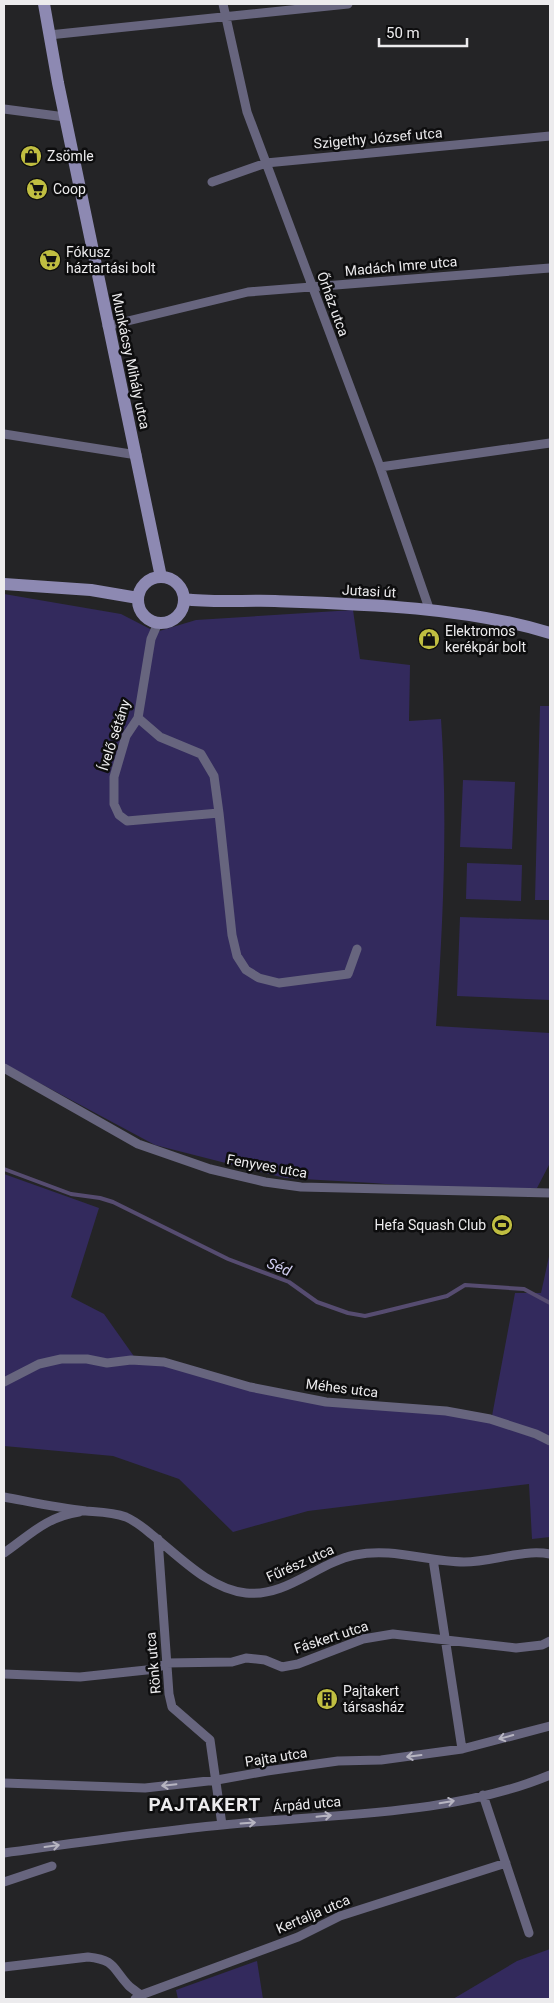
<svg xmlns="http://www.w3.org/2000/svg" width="554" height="2003" viewBox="0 0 554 2003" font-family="Roboto,sans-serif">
	<rect width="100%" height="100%" fill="#242426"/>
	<path fill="#332a5d" d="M 4,594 L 121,614 L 156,632 L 196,620 L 353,610 L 360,659 L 410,665 L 409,721 L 441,719 C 448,821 443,924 436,1026 L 550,1033 L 550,1163 L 537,1188 L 483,1192 L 373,1183 L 285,1178 L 155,1145 L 4,1064 Z
		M 540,706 L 550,706 L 550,900 L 535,900 Z
		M 463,780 L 515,782 L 512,849 L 460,847 Z
		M 467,863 L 522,865 L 521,901 L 466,899 Z
		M 460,917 L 550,920 L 550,1000 L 457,996 Z
		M 4,1174 L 99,1208 L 71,1297 L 104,1314 L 138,1362 L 156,1363 L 251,1390 L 492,1416 L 515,1293 L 541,1293 L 550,1252 L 550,1537 L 532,1539 L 529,1484 L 308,1511 L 233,1532 L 179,1479 L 113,1456 L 4,1446 Z
		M 550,1949 L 550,1999 L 453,1999 L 517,1961 Z
		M 257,1961 L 263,1999 L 178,1999 L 176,1990 Z"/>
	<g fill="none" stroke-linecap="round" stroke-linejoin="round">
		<path stroke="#564c70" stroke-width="4" d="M 4,1169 L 71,1194 L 100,1198 L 113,1202 L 228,1259 L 289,1282 L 317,1302 L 348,1313 L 365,1316 L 382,1312 L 447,1296 L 465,1285 L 524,1289 L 550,1303"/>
		<path stroke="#67657e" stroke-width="9" d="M 223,4 L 247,112 L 380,467 L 430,611
			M 49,35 L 348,4
			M 4,109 L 65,117
			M 212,182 L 266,163 L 550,136
			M 107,326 L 248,292 L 550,268
			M 4,434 L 137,455
			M 380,467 L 550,443
			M 158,623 L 151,639 L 138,718 L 126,736 L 114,777 L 114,804 L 119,815 L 127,821 L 219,813 L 232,935 L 237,956 L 246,970 L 259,978 L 279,983 L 348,974 L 357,949
			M 138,718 L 160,737 L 201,754 L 214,776 L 219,813
			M 4,1068 L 138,1144 L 210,1169 L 265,1182 L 301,1187 L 550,1193
			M 4,1382 L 39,1364 L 61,1359 L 87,1359 L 107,1363 L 131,1360 L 164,1362 L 250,1387 L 326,1402 L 446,1411 L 490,1419 L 536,1434 L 550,1441
			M 4,1497 C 31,1502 58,1508 86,1511 C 100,1512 113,1512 126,1517 C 135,1521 144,1528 151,1534 C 180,1557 209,1589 246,1593 C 287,1597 317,1563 355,1555 C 393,1547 427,1562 464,1562 C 492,1562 522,1549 550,1554
			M 158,1539 L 169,1694 L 172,1707 L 210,1740 L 222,1825
			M 4,1553 C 30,1535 46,1517 79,1512
			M 433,1559 L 462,1749
			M 4,1674 L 80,1677 L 156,1669 L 166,1663 L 232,1662 L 246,1658 L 265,1660 L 282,1667 L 298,1664 L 363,1639 L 393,1634 L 516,1648 L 542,1645 L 550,1641
			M 4,1783 L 145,1788 L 217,1780 L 267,1771 L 338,1761 L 381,1760 L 462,1749 L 550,1726
			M 483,1795 L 529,1933
			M 4,1853 C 76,1843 149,1832 222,1825 C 328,1814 452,1816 550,1775
			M 4,1882 L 52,1866
			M 4,1967 L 88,1957 C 116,1960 112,1968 128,1985 C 132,1989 137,1992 141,1995
			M 135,1999 L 141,1995 L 298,1937 L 340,1916 L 506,1863"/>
		<path stroke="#8d89b2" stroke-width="12" d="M 44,4 L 58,83 L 161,577
			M138 600a23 23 0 1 1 46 0a23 23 0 1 1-46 0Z
			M 4,584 L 91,590 L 138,598
			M 184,599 C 213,603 245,600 275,601 C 364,604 465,607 550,633"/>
	</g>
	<defs><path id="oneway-shaft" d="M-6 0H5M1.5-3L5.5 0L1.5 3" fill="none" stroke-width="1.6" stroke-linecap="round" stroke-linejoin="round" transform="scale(1.25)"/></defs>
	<g stroke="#b7b5c1">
		<use href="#oneway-shaft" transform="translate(506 1737) rotate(165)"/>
		<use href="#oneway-shaft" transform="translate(414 1756) rotate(173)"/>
		<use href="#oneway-shaft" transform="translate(169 1785) rotate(174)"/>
		<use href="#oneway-shaft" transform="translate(447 1802) rotate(-10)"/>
		<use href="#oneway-shaft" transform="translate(324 1816) rotate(-6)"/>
		<use href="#oneway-shaft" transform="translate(248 1823) rotate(-4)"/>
		<use href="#oneway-shaft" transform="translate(52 1846) rotate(-8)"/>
	</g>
	<defs>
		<g id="shop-disc" transform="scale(1.125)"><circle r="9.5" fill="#c0be41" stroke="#0d0d0e"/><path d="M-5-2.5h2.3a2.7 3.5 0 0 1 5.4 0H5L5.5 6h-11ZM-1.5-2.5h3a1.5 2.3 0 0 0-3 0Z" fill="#111"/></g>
		<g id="supermarket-disc" transform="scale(1.125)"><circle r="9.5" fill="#c0be41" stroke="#0d0d0e"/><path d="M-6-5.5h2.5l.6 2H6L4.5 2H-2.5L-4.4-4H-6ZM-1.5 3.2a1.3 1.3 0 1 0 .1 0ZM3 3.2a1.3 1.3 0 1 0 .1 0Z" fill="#111"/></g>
		<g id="stadium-disc" transform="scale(1.125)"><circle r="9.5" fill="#c0be41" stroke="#0d0d0e"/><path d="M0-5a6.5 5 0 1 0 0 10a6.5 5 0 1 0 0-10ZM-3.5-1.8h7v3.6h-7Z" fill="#111"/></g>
		<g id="building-disc" transform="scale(1.125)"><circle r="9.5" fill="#c0be41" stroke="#0d0d0e"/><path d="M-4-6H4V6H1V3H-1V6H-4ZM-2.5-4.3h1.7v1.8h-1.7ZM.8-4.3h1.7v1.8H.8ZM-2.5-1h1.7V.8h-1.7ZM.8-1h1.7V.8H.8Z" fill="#111"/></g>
	</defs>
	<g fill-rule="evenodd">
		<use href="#shop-disc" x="31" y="156"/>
		<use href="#supermarket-disc" x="37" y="189"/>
		<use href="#supermarket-disc" x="50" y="260"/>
		<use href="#shop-disc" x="429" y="639"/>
		<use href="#stadium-disc" x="502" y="1225"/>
		<use href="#building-disc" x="327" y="1699"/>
	</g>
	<g text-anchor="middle" stroke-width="5" stroke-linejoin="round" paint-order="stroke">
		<g font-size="14" fill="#ecebed" stroke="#0d0d0e">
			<text transform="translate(378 138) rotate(-5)" y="5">Szigethy József utca</text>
			<text transform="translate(401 266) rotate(-5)" y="5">Madách Imre utca</text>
			<text transform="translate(333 304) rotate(70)" y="5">Őrház utca</text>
			<text transform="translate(131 361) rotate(78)" y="5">Munkácsy Mihály utca</text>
			<text transform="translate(369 591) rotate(3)" y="5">Jutasi út</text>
			<text transform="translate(114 735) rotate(-72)" y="5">Ívelő sétány</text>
			<text transform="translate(267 1166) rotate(10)" y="5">Fenyves utca</text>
			<text transform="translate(342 1388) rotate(7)" y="5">Méhes utca</text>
			<text transform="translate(300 1563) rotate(-24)" y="5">Fűrész utca</text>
			<text transform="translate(331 1637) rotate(-18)" y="5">Fáskert utca</text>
			<text transform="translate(153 1663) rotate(-95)" y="5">Rönk utca</text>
			<text transform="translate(276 1757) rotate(-9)" y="5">Pajta utca</text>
			<text transform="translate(307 1804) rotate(-5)" y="5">Árpád utca</text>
			<text transform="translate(313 1914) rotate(-23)" y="5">Kertalja utca</text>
		</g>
		<g font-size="14" fill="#ecebed" stroke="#0d0d0e" text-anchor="start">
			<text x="47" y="161">Zsömle</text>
			<text x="53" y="194">Coop</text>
			<text x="66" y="257">Fókusz<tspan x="66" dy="16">háztartási bolt</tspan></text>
			<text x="445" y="636">Elektromos<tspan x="445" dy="16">kerékpár bolt</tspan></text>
			<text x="486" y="1230" text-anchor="end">Hefa Squash Club</text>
			<text x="343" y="1696">Pajtakert<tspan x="343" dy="16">társasház</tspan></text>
		</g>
		<g font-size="15" font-style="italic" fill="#d1cef1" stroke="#0d0d0e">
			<text transform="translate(279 1267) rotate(22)" y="5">Séd</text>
		</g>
		<g font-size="19" font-weight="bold" letter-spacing="1" fill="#ecebed" stroke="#0d0d0e">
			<text x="205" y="1811">PAJTAKERT</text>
		</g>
	</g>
	<rect width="554" height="2003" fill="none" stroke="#ecebed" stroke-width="10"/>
	<path d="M379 38v8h88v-8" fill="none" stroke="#ecebed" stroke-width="2.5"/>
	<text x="386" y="38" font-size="15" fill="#ecebed" stroke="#0d0d0e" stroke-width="4" paint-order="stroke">50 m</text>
</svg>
